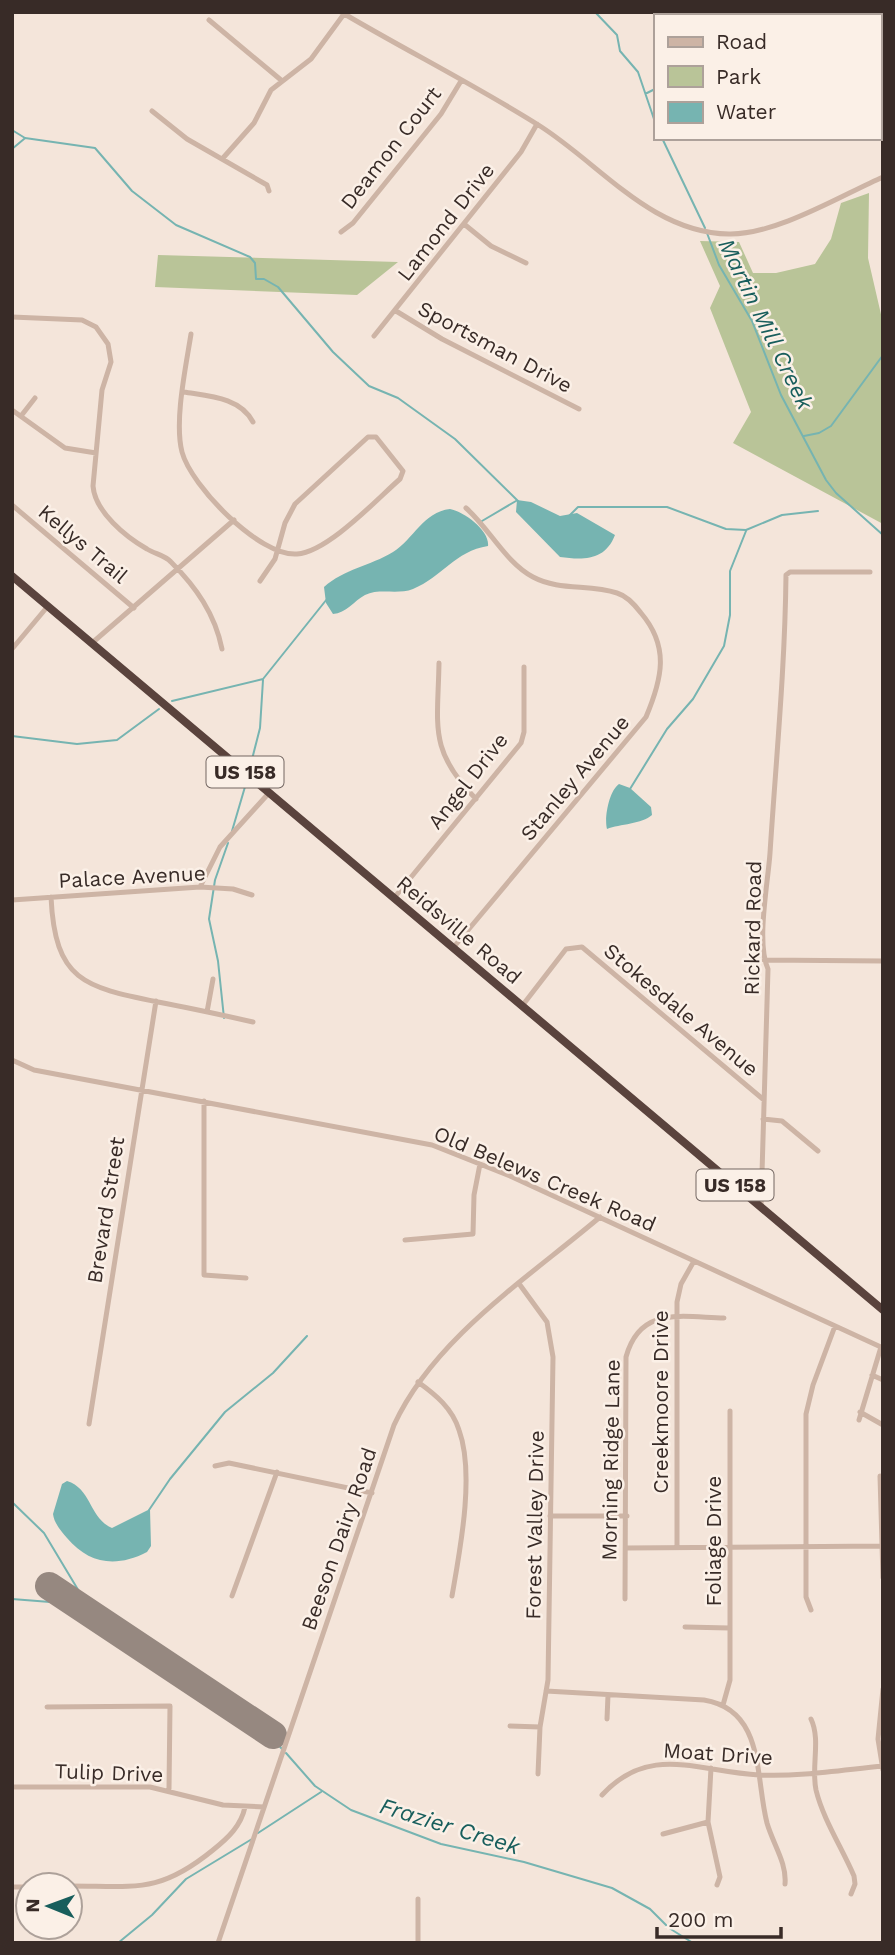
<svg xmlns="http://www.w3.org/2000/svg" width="895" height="1955" viewBox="0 0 895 1955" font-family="'Work Sans',sans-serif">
	<rect width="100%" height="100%" fill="#f4e5da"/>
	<path fill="#b9c498" d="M 869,193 L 868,258 L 883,323 L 883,524 L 733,443 L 751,412 L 710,308 L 720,286 L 700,241 L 739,242 L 753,273 L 776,273 L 815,264 L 831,239 L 841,203 Z
		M 158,255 L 398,262 L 357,295 L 155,287 Z"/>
	<path fill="#76b4b1" d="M 517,500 L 531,502 L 560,516 L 577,513 L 615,535 C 605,561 583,560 560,557 L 516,512 Z
		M 450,509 C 465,512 490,531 488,546 C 455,551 442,577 413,589 C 398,595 379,588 365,595 C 354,601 346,613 333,614 L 326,603 L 324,587 C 344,569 370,566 393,552 C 414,539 423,512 450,509 Z
		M 619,784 L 630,788 L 651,807 L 652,815 C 642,824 620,824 607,829 C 604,818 609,791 619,784 Z
		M 67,1481 C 92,1489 89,1518 112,1528 L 150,1509 L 151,1546 L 147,1552 C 116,1568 89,1564 67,1538 C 61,1531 54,1523 53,1514 L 62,1484 Z"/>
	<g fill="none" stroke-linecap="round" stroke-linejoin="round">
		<path stroke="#76b4b1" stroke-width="2" d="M 595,12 L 617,35 L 620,51 L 638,72 L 655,122
			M 740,16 L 747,12
			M 647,93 L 655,89
			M 12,130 L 25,138 L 95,148 L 132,191 L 176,225 L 250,257 L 255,263 L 256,279 L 264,279 L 278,287 L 333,352 L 369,386 L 398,398 L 455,439 L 518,501
			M 662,138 L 705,228
			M 12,149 L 24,139
			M 707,233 L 719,265 L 752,321 L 781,395 L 826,480 L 836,493 L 883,535
			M 804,436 L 819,433 L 831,426 L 883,355
			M 569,516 L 578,507 L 667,507 L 726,529 L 746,530 L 782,515 L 818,511
			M 482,521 L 516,501
			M 172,701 L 263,679 L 327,599
			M 12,736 L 77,744 L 117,740 L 159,709
			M 249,771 L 260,728 L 263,680
			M 630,789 L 667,729 L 693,699 L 724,646 L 730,615 L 730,571 L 746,531
			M 232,831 L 247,780
			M 224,1018 L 218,961 L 209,919 L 215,880 L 228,843
			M 12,1502 L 44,1533 L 80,1593 L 102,1621 L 179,1679 L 257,1720 L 282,1749
			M 149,1510 L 170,1479 L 225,1412 L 273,1373 L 307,1336
			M 12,1599 L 88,1605
			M 286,1753 L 315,1786 L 351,1810 L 441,1844 L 524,1862 L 612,1888 L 650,1909 L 669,1928 L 693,1943
			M 258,1833 L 321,1792
			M 118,1943 L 152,1915 L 186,1879 L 252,1839"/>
		<path stroke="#968880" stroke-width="28" d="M 49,1586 L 273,1735"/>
		<path stroke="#cdb4a5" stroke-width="5" d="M 341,12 C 407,51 475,85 540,126 C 601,165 652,233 729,234 C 776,235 840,196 883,177
			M 209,20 L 281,80
			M 152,111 L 187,139 L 267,185 L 269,191
			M 223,158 L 254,123 L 271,90 L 311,59 L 344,14
			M 464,224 L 491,246 L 526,263
			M 341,232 L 353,223 L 441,114 L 461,81
			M 396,311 L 442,339 L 579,409
			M 12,317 L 82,320 L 96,327 L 108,344 L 111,362 L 102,390 L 93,486 C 95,512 126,537 147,549 C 155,554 165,555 171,562 C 196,587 215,614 222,649
			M 191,334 C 186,366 174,421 182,452 C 191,486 260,557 297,554 C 328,552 377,499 400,479 L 403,471 L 376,437 L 368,437 L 295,504 L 285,523 L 275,559 L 260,581
			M 374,336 L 521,152 L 537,124
			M 184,392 C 208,396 240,397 253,422
			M 12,410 L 65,448 L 96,453
			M 21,416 L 35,398
			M 12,505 L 134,608
			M 92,643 L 234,520
			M 12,649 L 48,606
			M 439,663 C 438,726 428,750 476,799
			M 200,887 L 220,847 L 269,793
			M 51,897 C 55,981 84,987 158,1002 C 190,1008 222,1015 253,1022
			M 394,898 L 521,743 L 524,732 L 524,667
			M 12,900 L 200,887 L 233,889 L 252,895
			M 453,948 L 646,717 C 662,679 670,647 641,613 C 635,605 627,596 617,593 C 589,584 559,591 533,577 C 506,563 489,528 466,508
			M 764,960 L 883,961
			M 522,1006 L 566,949 L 582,947 L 764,1100
			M 207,1012 L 213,979
			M 12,1060 L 34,1070 L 432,1145 L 510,1176 L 883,1348
			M 204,1101 L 204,1275 L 246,1278
			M 763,1119 L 782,1121 L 818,1151
			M 761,1207 L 768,969 C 756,943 768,883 770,853 C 776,760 785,668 786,575 L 790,572 L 870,572
			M 405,1240 L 473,1234 L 474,1195 L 480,1164
			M 520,1285 L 547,1322 L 553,1357 L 548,1680 L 540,1727 L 538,1774
			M 872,1375 L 883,1380
			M 418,1382 C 436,1395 452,1408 459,1430 C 475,1474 460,1550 452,1596
			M 860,1412 L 883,1425
			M 859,1420 L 881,1347
			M 89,1424 L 156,1001
			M 215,1466 L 229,1463 L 372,1493
			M 880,1476 L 883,1578
			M 550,1516 L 627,1516
			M 677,1547 L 677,1302 L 681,1284 L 694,1261
			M 626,1548 L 883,1546
			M 232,1596 L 277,1472
			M 625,1599 L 626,1357 C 640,1306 681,1317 724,1318
			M 811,1610 L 806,1597 L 806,1414 L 813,1385 L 835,1326
			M 685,1627 L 729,1628
			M 883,1689 L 878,1739 L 883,1770
			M 546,1691 L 704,1700 C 765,1710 755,1777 767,1823 C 773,1844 787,1863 785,1884
			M 723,1705 L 730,1680 L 730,1411
			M 47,1707 L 170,1706 L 169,1789
			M 607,1719 L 608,1695
			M 811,1719 C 821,1740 811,1767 816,1790 C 823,1819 842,1848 854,1876 L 855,1884 L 851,1894
			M 510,1726 L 540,1727
			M 711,1768 L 708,1822 L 720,1877 L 717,1885
			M 12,1787 L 150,1787 L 223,1805 L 264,1807
			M 602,1795 C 650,1743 698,1772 759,1775 C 799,1777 842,1770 883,1766
			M 663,1834 L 708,1822
			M 70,1886 C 136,1886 159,1894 213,1850 C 228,1838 241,1826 245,1807
			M 12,1887 L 28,1887
			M 418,1899 L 418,1943
			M 218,1943 L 394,1425 C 434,1338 528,1278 600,1217"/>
		<path stroke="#5a433d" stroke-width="8" d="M 12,576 L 883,1310"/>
	</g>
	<g text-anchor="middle" stroke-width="5" stroke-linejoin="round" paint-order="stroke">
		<g fill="#fbf0e7" stroke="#726661" stroke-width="2">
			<rect x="206.5" y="756.5" width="77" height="31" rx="5"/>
			<rect x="696.5" y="1169.5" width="77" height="31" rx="5"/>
		</g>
		<g font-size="19" font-weight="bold" fill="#382b27">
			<text x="245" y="779">US 158</text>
			<text x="735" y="1192">US 158</text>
		</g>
		<g font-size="21" fill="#382b27" stroke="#fbf0e7">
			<text transform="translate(391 148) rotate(-52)" y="7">Deamon Court</text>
			<text transform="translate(446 222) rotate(-52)" y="7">Lamond Drive</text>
			<text transform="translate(495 347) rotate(28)" y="7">Sportsman Drive</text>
			<text transform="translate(83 544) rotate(40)" y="7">Kellys Trail</text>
			<text transform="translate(575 778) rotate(-50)" y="7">Stanley Avenue</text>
			<text transform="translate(468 781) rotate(-52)" y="7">Angel Drive</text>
			<text transform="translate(132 877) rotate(-3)" y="7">Palace Avenue</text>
			<text transform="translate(753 928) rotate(-89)" y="7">Rickard Road</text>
			<text transform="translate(459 930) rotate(40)" y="7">Reidsville Road</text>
			<text transform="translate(681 1010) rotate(40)" y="7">Stokesdale Avenue</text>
			<text transform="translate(545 1179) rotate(23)" y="7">Old Belews Creek Road</text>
			<text transform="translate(106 1210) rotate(-81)" y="7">Brevard Street</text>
			<text transform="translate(661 1402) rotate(-90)" y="7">Creekmoore Drive</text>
			<text transform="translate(611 1460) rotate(-89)" y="7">Morning Ridge Lane</text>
			<text transform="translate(535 1525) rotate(-89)" y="7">Forest Valley Drive</text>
			<text transform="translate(339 1539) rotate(-71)" y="7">Beeson Dairy Road</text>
			<text transform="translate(714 1541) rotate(-90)" y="7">Foliage Drive</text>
			<text transform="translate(718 1754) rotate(4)" y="7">Moat Drive</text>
			<text transform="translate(109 1773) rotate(2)" y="7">Tulip Drive</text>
		</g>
		<g font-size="23" font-style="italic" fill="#185e5c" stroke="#fbf0e7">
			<text transform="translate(766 324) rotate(64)" y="8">Martin Mill Creek</text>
			<text transform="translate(450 1826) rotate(17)" y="8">Frazier Creek</text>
		</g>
	</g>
	<rect width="895" height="1955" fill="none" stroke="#382b27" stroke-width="28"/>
	<rect x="654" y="14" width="228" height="126" fill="#fbf0e7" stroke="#ada19a" stroke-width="2"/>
	<rect x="668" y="37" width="35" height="10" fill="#cdb4a5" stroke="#ada19a" stroke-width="2"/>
	<text x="716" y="49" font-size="21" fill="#382b27">Road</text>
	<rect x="668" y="66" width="35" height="21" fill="#b9c498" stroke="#ada19a" stroke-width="2"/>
	<text x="716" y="84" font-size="21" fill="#382b27">Park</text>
	<rect x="668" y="102" width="35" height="21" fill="#76b4b1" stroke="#ada19a" stroke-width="2"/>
	<text x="716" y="119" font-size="21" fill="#382b27">Water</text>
	<g transform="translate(49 1906) rotate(271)"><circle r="33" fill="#fbf0e7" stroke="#ada19a" stroke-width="2"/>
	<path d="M0-5L12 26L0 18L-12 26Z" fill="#185e5c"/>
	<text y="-10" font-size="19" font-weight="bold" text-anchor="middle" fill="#382b27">N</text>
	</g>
	<path d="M657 1927v10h124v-10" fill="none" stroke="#382b27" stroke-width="3.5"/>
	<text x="668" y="1927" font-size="21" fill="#382b27" stroke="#fbf0e7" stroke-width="5" paint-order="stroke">200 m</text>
</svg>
